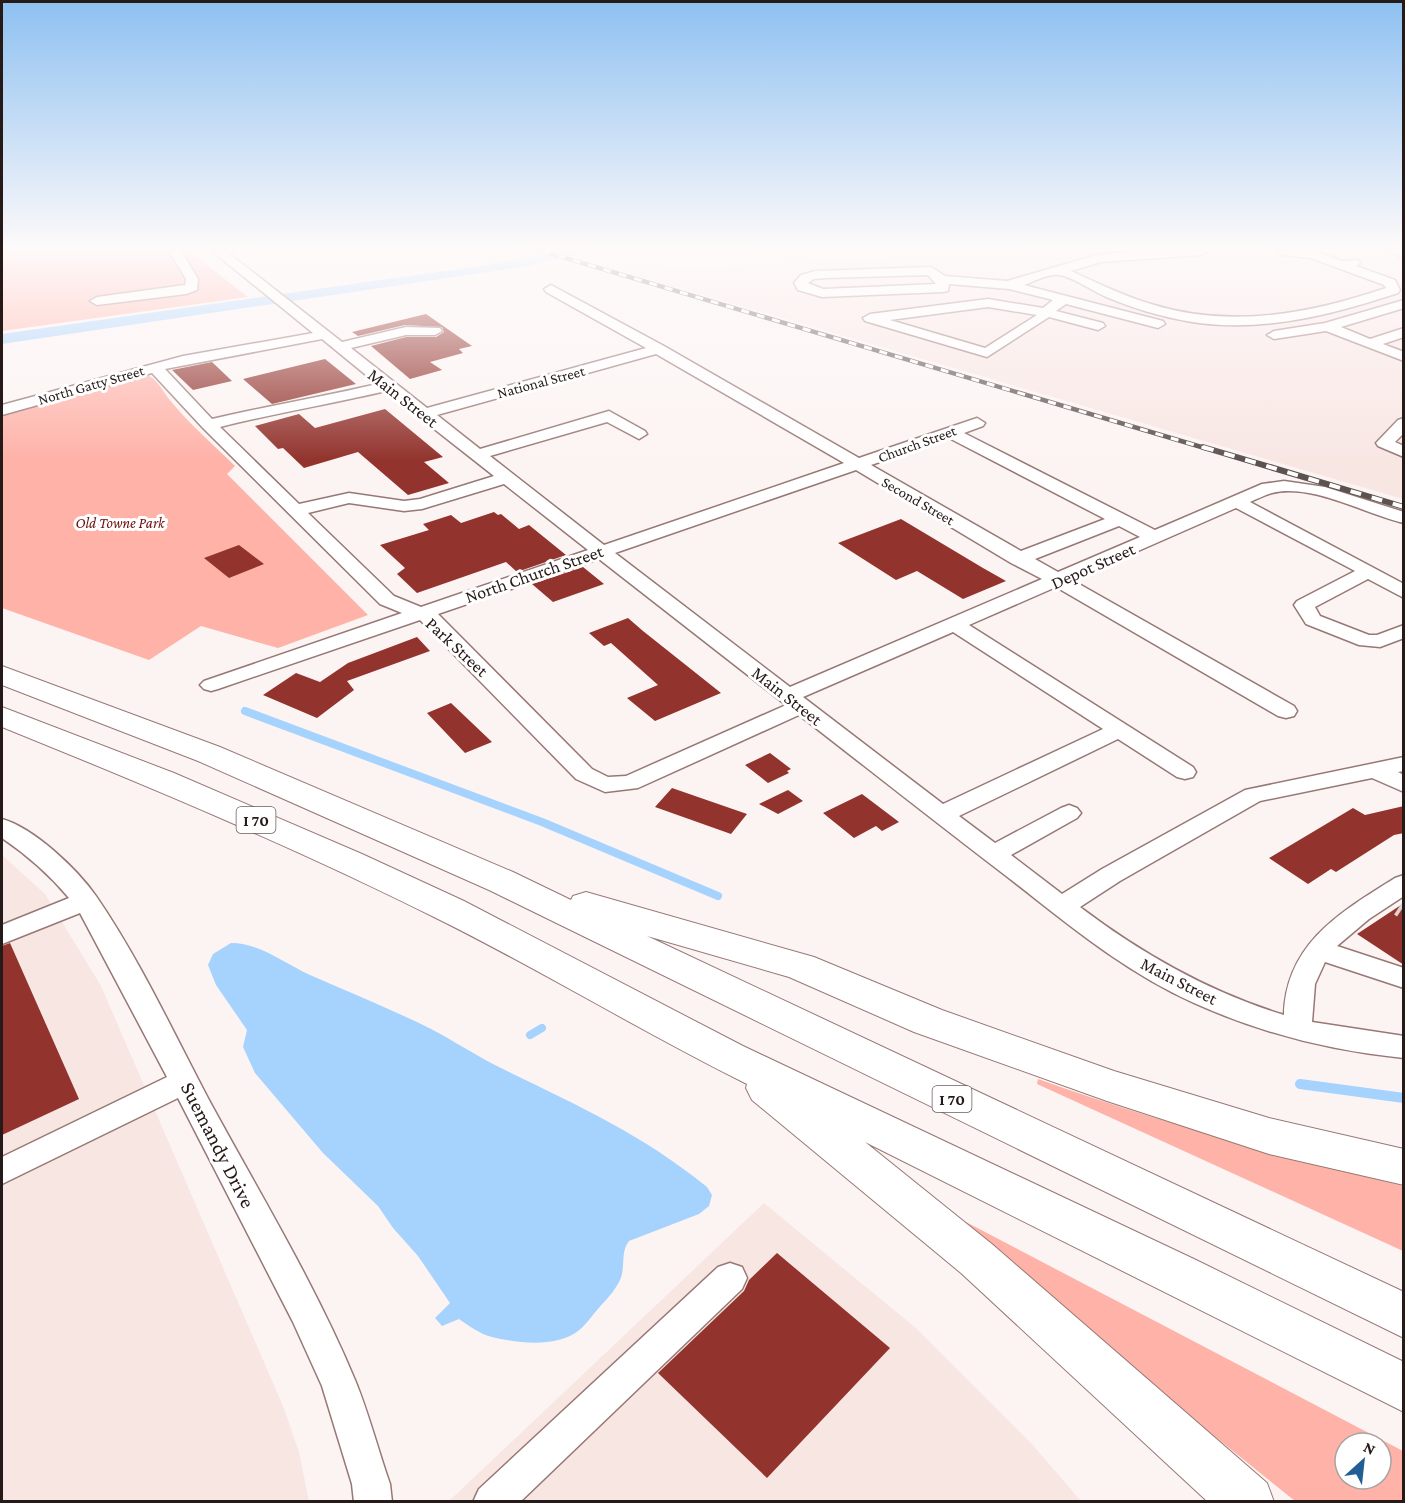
<svg xmlns="http://www.w3.org/2000/svg" width="1405" height="1503" viewBox="0 0 1405 1503" font-family="'Crimson Pro',serif">
	<rect width="100%" height="100%" fill="#fcf4f3"/>
	<path fill="#f8e6e3" d="M 993,251 L 1403,251 L 1403,499 L 628,273 Z
		M 2,855 L 45,894 L 101,986 L 283,1406 L 299,1452 L 309,1501 L 2,1501 Z
		M 764,1203 L 917,1329 L 1031,1443 L 1081,1501 L 448,1502 Z"/>
	<path fill="#feb2a8" fill-rule="evenodd" d="M 2,251 L 193,251 L 194,255 L 248,297 L 2,331 Z
		M 143,374 C 156,376 162,390 169,399 C 188,423 213,444 235,466 L 227,474 L 368,615 L 278,648 L 201,626 L 149,660 L 2,608 L 2,413 Z
		M 1038,1079 C 1158,1122 1280,1155 1403,1186 L 1403,1251 L 1037,1084 Z
		M 964,1221 L 1403,1451 L 1403,1501 L 1295,1501 L 1152,1386 ZM 1345,1443 L 1381,1443 L 1381,1479 L 1345,1479 Z"/>
	<path fill="#a6d2fe" d="M 550,251 L 592,251 L 528,266 L 2,344 L 2,334 L 479,266 L 536,256 Z
		M 231,943 C 260,943 285,964 310,975 C 351,993 391,1009 431,1029 C 454,1041 475,1055 499,1067 C 574,1104 641,1133 707,1187 L 712,1195 L 709,1206 L 699,1214 L 629,1241 C 620,1252 626,1267 620,1280 C 615,1291 605,1301 597,1310 C 591,1317 585,1326 578,1331 C 556,1348 517,1343 492,1337 C 480,1334 469,1326 459,1319 L 442,1326 L 435,1318 L 450,1303 L 418,1256 L 393,1228 L 378,1206 L 323,1153 L 255,1073 L 243,1047 L 247,1030 L 216,985 L 208,965 L 213,954 Z"/>
	<g fill="none" stroke-linecap="round" stroke-linejoin="round">
		<path stroke="#a6d2fe" stroke-width="8" d="M 245,711 L 542,822 L 718,896
			M 530,1035 L 542,1028"/>
		<path stroke="#a6d2fe" stroke-width="10" d="M 1300,1084 L 1404,1098"/>
	</g>
	<path fill="#92332d" d="M 426,314 L 472,346 L 459,349 L 463,353 L 430,362 L 442,370 L 410,379 L 371,346 L 406,337 L 436,337 L 444,332 L 442,327 L 405,325 L 358,336 L 352,332 Z
		M 325,359 L 356,384 L 272,404 L 243,379 Z
		M 212,362 L 232,381 L 193,390 L 172,370 Z
		M 385,409 L 443,457 L 424,462 L 449,483 L 408,495 L 358,452 L 304,468 L 283,448 L 278,449 L 255,426 L 299,414 L 315,428 Z
		M 494,512 L 498,515 L 501,514 L 519,529 L 529,525 L 566,555 L 517,572 L 506,562 L 417,593 L 397,574 L 405,568 L 380,545 L 429,530 L 423,524 L 451,515 L 461,523 Z
		M 901,519 L 983,568 L 1006,581 L 963,599 L 917,571 L 896,580 L 838,543 Z
		M 239,545 L 264,564 L 229,578 L 204,558 Z
		M 583,567 L 604,584 L 553,602 L 532,584 Z
		M 628,618 L 643,631 L 721,693 L 655,721 L 627,698 L 658,685 L 611,643 L 604,646 L 589,633 Z
		M 417,637 L 430,651 L 347,681 L 354,690 L 317,718 L 263,695 L 296,673 L 320,682 L 348,663 Z
		M 451,703 L 492,742 L 465,753 L 427,713 Z
		M 770,753 L 791,769 L 787,771 L 789,773 L 768,783 L 745,765 Z
		M 672,788 L 747,814 L 731,834 L 655,807 Z
		M 788,790 L 803,801 L 778,814 L 759,804 Z
		M 862,794 L 899,822 L 882,831 L 876,826 L 854,838 L 823,813 Z
		M 1404,806 L 1404,833 L 1394,835 L 1336,872 L 1331,869 L 1308,884 L 1269,858 L 1353,808 L 1365,815 Z
		M 1404,903 L 1404,965 L 1357,934 Z
		M 10,943 L 79,1099 L 2,1135 L 2,946 Z
		M 777,1253 L 890,1348 L 767,1478 L 658,1373 L 744,1291 L 749,1280 Z"/>
	<g fill="none" stroke-linecap="round" stroke-linejoin="round">
		<path stroke="#dcd3d2" stroke-width="25" stroke-dasharray="25 13" stroke-linecap="butt" d="M 1401,904 L 1404,906"/>
		<g stroke="#977874" stroke-width="3">
			<path id="minor" d="M 169,251 L 181,251 L 198,279 L 197,290 L 186,294 L 97,305 L 90,301 L 97,297 L 185,285 L 186,279 Z
				M 212,251 L 226,251 L 342,342 L 406,327 L 440,328 L 442,331 L 435,335 L 406,335 L 351,348 L 427,408 L 646,348 L 546,292 L 544,289 L 551,285 L 664,346 L 859,458 L 977,418 L 985,423 L 983,426 L 964,433 L 1155,530 L 1262,484 L 1284,481 L 1325,487 L 1404,512 L 1404,523 C 1365,514 1312,483 1272,493 C 1265,495 1257,499 1250,502 L 1404,584 L 1404,598 L 1368,579 L 1315,607 L 1320,616 L 1369,635 L 1377,635 L 1404,625 L 1404,638 L 1380,647 L 1359,645 L 1306,624 L 1294,605 L 1297,601 L 1355,571 L 1236,508 L 1072,580 L 1294,706 L 1297,711 L 1294,716 L 1286,718 L 1278,716 L 1056,587 L 969,625 L 1193,767 L 1196,772 L 1193,777 L 1185,779 L 1177,777 L 1118,739 L 959,816 L 995,843 L 1061,808 L 1069,805 L 1077,808 L 1081,813 L 1077,818 L 1011,855 L 1062,894 L 1102,869 L 1245,790 L 1404,757 L 1404,771 L 1398,772 L 1404,775 L 1404,792 L 1372,778 L 1260,801 L 1120,881 L 1080,907 C 1142,954 1209,992 1284,1015 C 1286,943 1341,912 1395,878 L 1404,875 L 1404,896 L 1369,919 L 1337,946 L 1404,968 L 1404,988 L 1325,962 L 1315,984 L 1312,1022 L 1404,1036 L 1404,1058 C 1331,1051 1261,1033 1194,1003 C 1127,973 1071,927 1014,882 C 942,827 871,771 799,715 L 638,788 L 605,792 L 576,779 L 420,620 L 218,689 L 211,691 L 204,689 L 200,685 L 204,681 L 402,613 L 380,604 L 203,428 L 152,373 L 2,415 L 2,405 L 183,356 L 313,333 ZM 322,339 L 377,384 C 322,397 267,406 212,419 L 165,369 ZM 656,354 L 844,463 L 604,545 L 490,456 L 607,422 L 639,439 L 647,434 L 645,431 L 609,411 L 480,449 L 437,415 ZM 386,391 L 494,476 L 420,499 L 404,501 L 349,493 L 299,504 L 220,427 C 275,413 331,404 386,391 ZM 949,438 L 1105,519 L 1021,551 L 871,465 ZM 856,470 L 1011,563 L 1042,579 L 790,687 L 615,553 ZM 504,484 L 588,550 L 421,607 L 394,596 L 308,513 L 349,503 L 404,511 L 422,509 ZM 1119,526 L 1140,537 L 1058,572 L 1035,559 ZM 599,559 L 786,705 L 626,776 L 608,777 L 592,769 L 438,614 ZM 953,632 L 1103,729 L 943,804 L 803,697 Z
				M 1147,251 L 1208,251 L 1202,255 L 1101,262 L 1071,271 C 1097,283 1124,296 1151,304 C 1230,329 1309,314 1386,288 L 1384,285 L 1311,258 L 1283,255 L 1277,251 L 1316,251 L 1341,261 L 1358,260 L 1360,263 L 1356,266 L 1395,280 L 1400,290 L 1398,293 C 1331,315 1263,333 1192,322 C 1162,317 1132,308 1104,296 C 1092,290 1070,276 1059,275 C 1049,273 1033,282 1024,285 L 1163,321 L 1165,324 L 1158,328 L 1066,304 L 1056,311 L 1103,323 L 1105,326 L 1098,330 L 1049,317 L 987,357 L 865,321 L 863,318 L 870,314 L 988,299 L 1043,308 L 1053,300 L 1009,289 L 949,284 L 948,291 L 943,292 L 822,297 L 798,290 L 794,283 L 801,275 L 815,271 L 931,267 L 945,276 L 1007,281 L 1100,254 ZM 928,275 L 936,284 L 823,289 L 808,283 L 814,279 L 826,278 ZM 988,307 L 1037,315 L 985,348 L 890,320 Z
				M 1389,251 L 1404,251 L 1404,258 Z
				M 1404,300 L 1404,308 L 1341,327 L 1370,339 L 1404,328 L 1404,337 L 1383,344 L 1404,352 L 1404,361 L 1326,331 L 1274,339 L 1267,335 L 1274,331 L 1325,323 Z
				M 1404,418 L 1404,433 L 1395,442 L 1404,446 L 1404,457 L 1378,446 L 1376,443 L 1398,420 Z
				M 2,819 C 34,828 77,869 96,896 C 140,960 174,1034 210,1102 C 260,1194 315,1284 355,1380 C 369,1414 378,1450 390,1484 L 392,1502 L 354,1502 L 352,1484 L 322,1386 L 293,1322 L 178,1098 L 2,1184 L 2,1157 L 167,1077 L 80,913 L 2,944 L 2,925 L 69,898 C 49,874 27,855 2,838 Z
				M 730,1263 L 742,1267 L 747,1278 L 742,1289 L 520,1502 L 473,1502 L 479,1489 L 718,1267 Z"/>
		</g>
		<g stroke="#977874" stroke-width="2">
			<path id="highway" d="M 2,666 L 220,747 L 513,872 L 571,900 L 573,896 L 586,892 L 814,957 L 942,1010 L 1114,1071 L 1269,1118 L 1404,1149 L 1404,1185 L 1269,1154 L 1107,1101 L 914,1032 L 789,977 L 647,936 L 1404,1292 L 1404,1338 L 489,890 L 198,761 L 2,685 Z
				M 2,707 L 174,773 L 362,854 L 464,901 L 743,1046 L 1196,1260 L 1404,1362 L 1404,1412 L 865,1142 L 993,1245 L 1267,1483 L 1274,1502 L 1208,1502 L 961,1273 L 752,1100 L 746,1088 L 747,1084 C 642,1032 541,970 436,918 C 294,847 148,786 2,727 Z"/>
		</g>
		<use href="#minor" fill="#fff" fill-rule="evenodd"/>
		<use href="#highway" fill="#fff" fill-rule="evenodd"/>
		<g stroke="#5d5250" stroke-width="4.5">
			<path id="rail-far1" d="M 542,251 L 1208,449"/>
		</g>
		<g stroke="#5d5250" stroke-width="6">
			<path id="rail" d="M 1203,447 L 1404,507"/>
		</g>
		<use href="#rail-far1" stroke="#fff" stroke-width="3" stroke-dasharray="8" stroke-linecap="butt"/>
		<use href="#rail" stroke="#fff" stroke-width="4" stroke-dasharray="11" stroke-linecap="butt"/>
	</g>
	<linearGradient id="sky" x2="0" y2="1"><stop stop-color="#8dc0f1"/><stop offset="0.54" stop-color="#fefafa"/><stop offset="1" stop-color="#fefafa" stop-opacity="0"/></linearGradient>
	<rect width="1405" height="461" fill="url(#sky)"/>
	<g text-anchor="middle" stroke-width="6" stroke-linejoin="round" paint-order="stroke">
		<g font-size="15" fill="#261a18" stroke="#fff">
			<text transform="translate(541 382) rotate(-15)" y="5">National Street</text>
			<text transform="translate(91 385) rotate(-16)" y="5">North Gatty Street</text>
			<text transform="translate(917 444) rotate(-20)" y="5">Church Street</text>
			<text transform="translate(918 501) rotate(30)" y="5">Second Street</text>
		</g>
		<g font-size="15" font-style="italic" fill="#6c0e0e" stroke="#fff">
			<text x="120" y="528">Old Towne Park</text>
		</g>
		<g fill="#fff" stroke="#675f5d" stroke-width="1.5">
			<rect x="236.5" y="807" width="39" height="26" rx="4.5"/>
			<rect x="932.5" y="1086" width="39" height="26" rx="4.5"/>
		</g>
		<g font-size="16" font-weight="bold" fill="#261a18">
			<text x="256" y="826">I 70</text>
			<text x="952" y="1105">I 70</text>
		</g>
		<g font-size="18" fill="#261a18" stroke="#fff">
			<text transform="translate(403 398) rotate(38)" y="6">Main Street</text>
			<text transform="translate(1093 566) rotate(-24)" y="6">Depot Street</text>
			<text transform="translate(534 574) rotate(-19)" y="6">North Church Street</text>
			<text transform="translate(457 647) rotate(43)" y="6">Park Street</text>
			<text transform="translate(787 696) rotate(38)" y="6">Main Street</text>
			<text transform="translate(1179 981) rotate(27)" y="6">Main Street</text>
		</g>
		<g font-size="21" fill="#261a18" stroke="#fff">
			<text transform="translate(218 1145) rotate(63)" y="7">Suemandy Drive</text>
		</g>
	</g>
	<rect width="1405" height="1503" fill="none" stroke="#261a18" stroke-width="6"/>
	<g transform="translate(1363 1461) rotate(27)"><circle r="28" fill="#ffffff" stroke="#a8a3a3" stroke-width="1.5"/>
	<path d="M0-4.5L10 22L0 15L-10 22Z" fill="#205e95"/>
	<text y="-9" font-size="16" font-weight="bold" text-anchor="middle" fill="#261a18">N</text>
	</g>
</svg>
